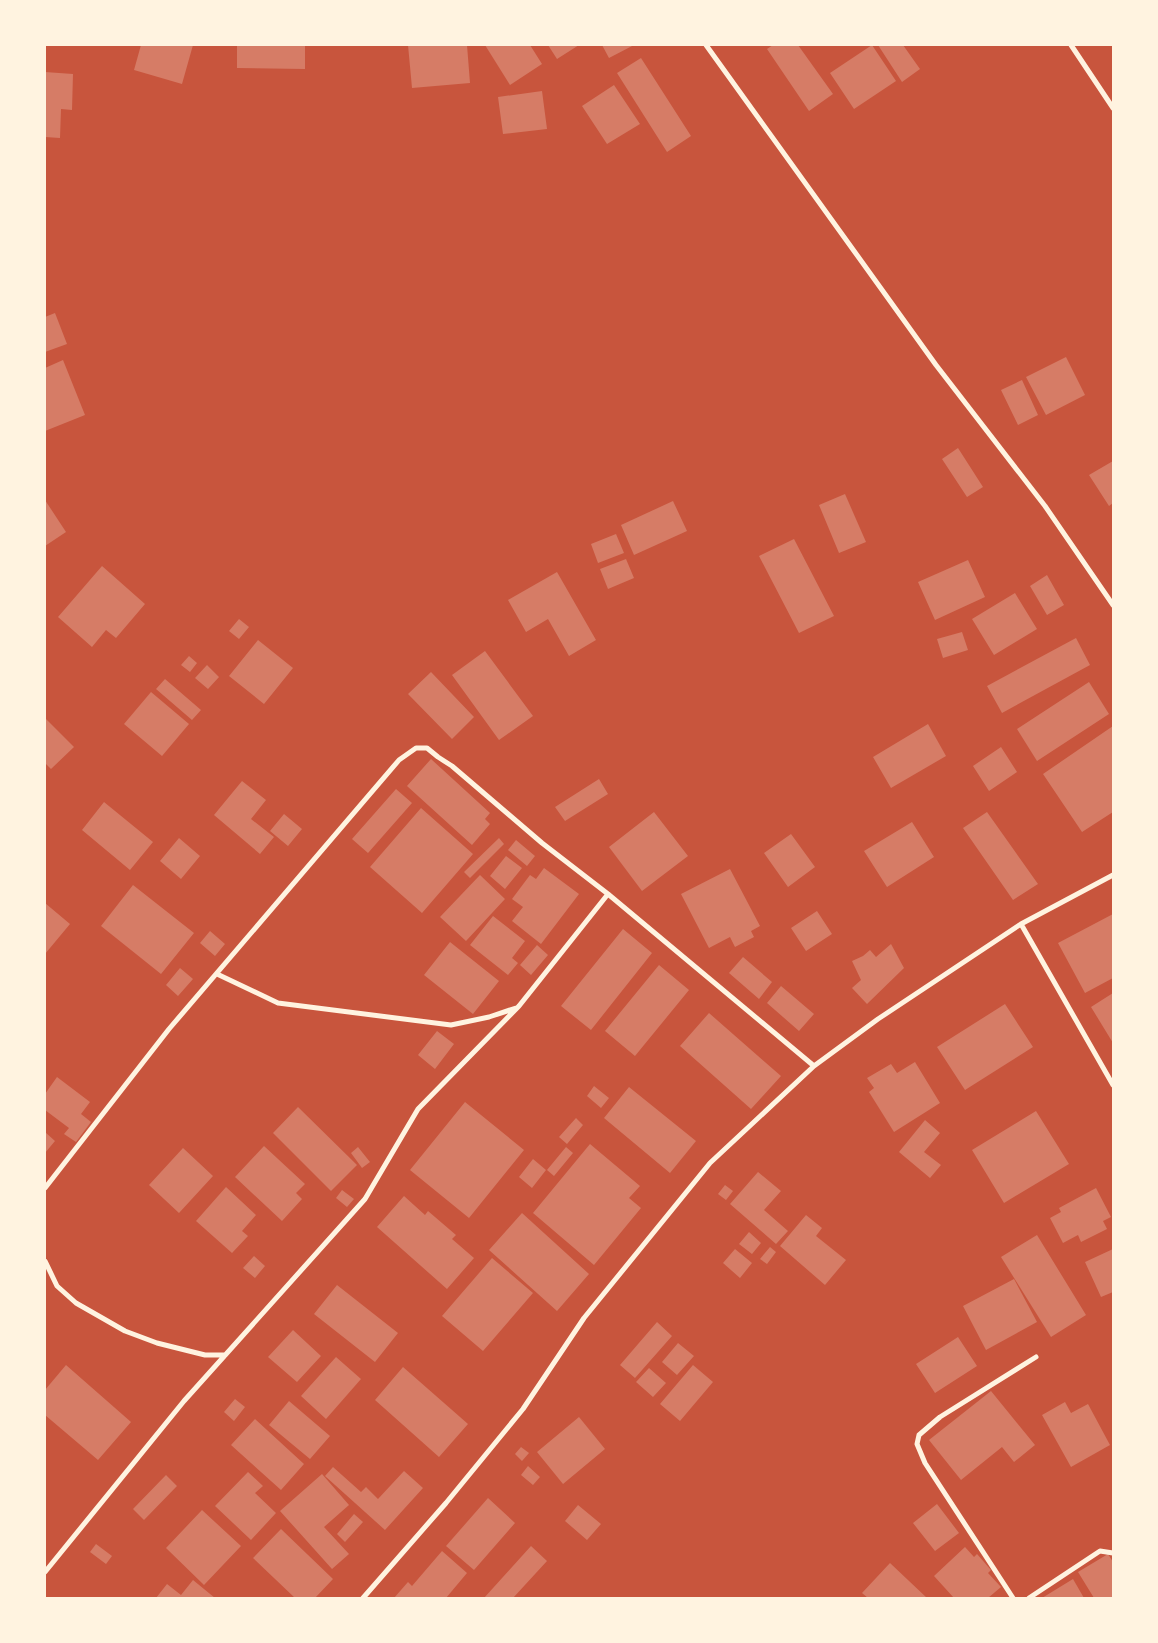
<svg xmlns="http://www.w3.org/2000/svg" width="1158" height="1643" viewBox="0 0 1158 1643" font-family="Karla,sans-serif">
	<rect width="100%" height="100%" fill="#c8553d"/>
	<path fill="#d67c66" d="M 141,45 L 193,45 L 182,84 L 134,70 Z
		M 237,45 L 305,45 L 305,69 L 237,68 Z
		M 408,45 L 467,45 L 470,83 L 412,88 Z
		M 485,45 L 530,45 L 542,64 L 510,85 Z
		M 548,45 L 579,45 L 557,59 Z
		M 602,45 L 634,45 L 609,58 Z
		M 773,45 L 798,45 L 833,94 L 809,111 L 767,49 Z
		M 872,45 L 896,81 L 854,109 L 830,73 Z
		M 878,45 L 903,45 L 920,69 L 902,82 Z
		M 641,58 L 691,136 L 667,152 L 617,73 Z
		M 45,72 L 73,74 L 72,110 L 61,109 L 60,138 L 45,137 Z
		M 614,85 L 640,124 L 607,144 L 582,106 Z
		M 542,91 L 547,129 L 503,134 L 498,97 Z
		M 55,313 L 67,344 L 45,352 L 45,317 Z
		M 1066,357 L 1085,395 L 1046,415 L 1026,377 Z
		M 63,360 L 85,415 L 45,431 L 45,368 Z
		M 1022,380 L 1038,415 L 1018,425 L 1001,390 Z
		M 958,448 L 983,487 L 967,497 L 942,459 Z
		M 1113,461 L 1113,503 L 1109,506 L 1089,475 Z
		M 845,494 L 866,542 L 839,553 L 819,505 Z
		M 45,500 L 66,532 L 45,546 Z
		M 673,501 L 687,531 L 634,555 L 621,525 Z
		M 616,534 L 624,553 L 598,563 L 591,544 Z
		M 794,539 L 834,616 L 799,633 L 759,556 Z
		M 626,559 L 634,578 L 608,589 L 600,569 Z
		M 968,560 L 985,597 L 935,620 L 918,582 Z
		M 102,566 L 145,604 L 116,638 L 106,630 L 92,647 L 58,617 Z
		M 557,572 L 596,640 L 569,656 L 548,619 L 526,632 L 508,600 Z
		M 1047,575 L 1064,605 L 1047,615 L 1030,586 Z
		M 1015,593 L 1037,629 L 994,655 L 972,619 Z
		M 239,619 L 249,627 L 239,639 L 229,631 Z
		M 962,632 L 968,650 L 943,658 L 937,639 Z
		M 1076,638 L 1090,665 L 1002,713 L 987,686 Z
		M 258,640 L 293,668 L 264,704 L 229,676 Z
		M 485,651 L 533,716 L 499,740 L 452,675 Z
		M 189,656 L 197,663 L 190,672 L 181,665 Z
		M 207,665 L 219,677 L 208,689 L 195,678 Z
		M 431,672 L 474,717 L 452,739 L 408,694 Z
		M 165,679 L 201,710 L 192,720 L 156,689 Z
		M 1089,682 L 1109,714 L 1037,761 L 1017,729 Z
		M 151,692 L 189,724 L 162,756 L 124,724 Z
		M 45,718 L 74,747 L 51,769 L 45,763 Z
		M 928,724 L 946,756 L 891,788 L 873,757 Z
		M 1113,726 L 1113,812 L 1082,832 L 1043,774 Z
		M 1001,747 L 1017,772 L 989,791 L 973,766 Z
		M 431,759 L 490,813 L 485,819 L 490,824 L 472,845 L 407,786 Z
		M 599,779 L 608,794 L 565,821 L 555,807 Z
		M 242,781 L 266,800 L 251,819 L 274,837 L 260,854 L 214,815 Z
		M 396,789 L 412,803 L 368,853 L 352,839 Z
		M 104,802 L 153,842 L 130,870 L 82,830 Z
		M 421,808 L 473,854 L 422,913 L 370,867 Z
		M 654,812 L 688,856 L 642,891 L 609,847 Z
		M 987,812 L 1038,884 L 1013,900 L 963,828 Z
		M 284,814 L 302,829 L 288,846 L 270,831 Z
		M 912,822 L 934,857 L 887,887 L 864,851 Z
		M 791,834 L 815,867 L 788,887 L 764,853 Z
		M 179,838 L 200,856 L 181,879 L 160,861 Z
		M 499,838 L 504,844 L 470,878 L 464,872 Z
		M 516,840 L 535,856 L 527,866 L 508,850 Z
		M 506,856 L 522,868 L 505,889 L 490,876 Z
		M 544,868 L 579,894 L 541,944 L 512,921 L 523,907 L 512,899 L 530,875 L 536,879 Z
		M 730,869 L 760,926 L 751,931 L 754,937 L 735,947 L 730,937 L 709,948 L 681,894 Z
		M 480,875 L 505,899 L 466,941 L 440,917 Z
		M 133,885 L 194,933 L 161,974 L 101,926 Z
		M 45,903 L 70,924 L 45,954 Z
		M 817,911 L 832,934 L 806,951 L 791,928 Z
		M 1113,914 L 1113,978 L 1085,993 L 1058,943 Z
		M 493,916 L 525,941 L 512,958 L 518,963 L 508,975 L 470,945 Z
		M 623,929 L 652,953 L 591,1030 L 561,1006 Z
		M 210,931 L 225,944 L 215,956 L 200,943 Z
		M 450,942 L 499,981 L 473,1014 L 424,975 Z
		M 891,944 L 904,968 L 867,1004 L 852,988 L 861,980 L 852,961 L 863,956 L 870,950 L 876,957 Z
		M 537,945 L 548,955 L 531,975 L 520,965 Z
		M 743,957 L 772,982 L 759,999 L 729,973 Z
		M 659,965 L 689,990 L 635,1056 L 605,1031 Z
		M 180,968 L 193,979 L 178,996 L 166,985 Z
		M 781,986 L 814,1014 L 799,1031 L 767,1003 Z
		M 1113,993 L 1113,1043 L 1091,1007 Z
		M 1005,1004 L 1033,1047 L 965,1090 L 937,1047 Z
		M 709,1013 L 781,1076 L 751,1109 L 680,1046 Z
		M 437,1031 L 454,1044 L 435,1069 L 418,1055 Z
		M 915,1062 L 940,1103 L 894,1132 L 869,1092 L 874,1088 L 867,1078 L 891,1064 L 897,1073 Z
		M 57,1077 L 90,1102 L 81,1114 L 91,1122 L 76,1142 L 64,1134 L 69,1128 L 45,1110 L 45,1094 Z
		M 594,1086 L 609,1098 L 601,1108 L 587,1096 Z
		M 629,1087 L 696,1141 L 670,1173 L 604,1118 Z
		M 465,1102 L 524,1150 L 469,1218 L 410,1170 Z
		M 298,1107 L 357,1165 L 331,1191 L 273,1133 Z
		M 1036,1111 L 1069,1164 L 1004,1203 L 972,1150 Z
		M 576,1118 L 583,1125 L 567,1144 L 559,1137 Z
		M 925,1120 L 940,1133 L 924,1152 L 941,1165 L 930,1178 L 899,1152 Z
		M 45,1132 L 55,1141 L 45,1153 Z
		M 590,1144 L 640,1186 L 629,1198 L 641,1208 L 594,1265 L 533,1213 Z
		M 264,1146 L 305,1184 L 296,1193 L 302,1199 L 282,1221 L 235,1177 Z
		M 358,1147 L 370,1162 L 362,1168 L 351,1153 Z
		M 566,1147 L 573,1153 L 554,1176 L 547,1170 Z
		M 183,1148 L 213,1176 L 179,1213 L 149,1185 Z
		M 533,1159 L 546,1170 L 532,1188 L 519,1177 Z
		M 758,1172 L 781,1191 L 764,1210 L 788,1231 L 776,1244 L 730,1204 Z
		M 725,1185 L 733,1191 L 726,1200 L 718,1194 Z
		M 226,1187 L 256,1215 L 242,1231 L 248,1236 L 232,1253 L 196,1221 Z
		M 1096,1188 L 1111,1217 L 1103,1221 L 1107,1229 L 1081,1242 L 1078,1235 L 1063,1243 L 1050,1218 L 1061,1212 L 1059,1208 Z
		M 342,1190 L 354,1199 L 347,1207 L 336,1198 Z
		M 404,1196 L 425,1215 L 428,1211 L 456,1235 L 452,1239 L 474,1258 L 447,1289 L 377,1227 Z
		M 522,1213 L 589,1274 L 557,1311 L 489,1250 Z
		M 806,1215 L 822,1228 L 816,1236 L 846,1260 L 825,1285 L 780,1246 Z
		M 749,1232 L 761,1243 L 752,1254 L 739,1244 Z
		M 1037,1235 L 1086,1315 L 1051,1337 L 1001,1257 Z
		M 770,1247 L 776,1252 L 767,1264 L 760,1259 Z
		M 735,1249 L 752,1263 L 740,1278 L 723,1263 Z
		M 1113,1249 L 1113,1292 L 1101,1297 L 1085,1262 Z
		M 254,1256 L 265,1266 L 255,1278 L 243,1268 Z
		M 492,1258 L 533,1293 L 483,1351 L 442,1316 Z
		M 1014,1279 L 1037,1322 L 986,1350 L 963,1306 Z
		M 337,1285 L 398,1333 L 375,1362 L 314,1314 Z
		M 657,1322 L 672,1336 L 635,1378 L 620,1365 Z
		M 293,1330 L 321,1356 L 297,1382 L 268,1357 Z
		M 958,1337 L 977,1366 L 935,1393 L 916,1364 Z
		M 678,1343 L 694,1356 L 677,1375 L 662,1362 Z
		M 336,1357 L 361,1379 L 326,1419 L 301,1396 Z
		M 66,1365 L 131,1422 L 98,1460 L 45,1415 L 45,1390 Z
		M 693,1365 L 713,1382 L 680,1421 L 660,1404 Z
		M 403,1367 L 468,1424 L 439,1457 L 375,1400 Z
		M 649,1368 L 666,1383 L 653,1397 L 636,1382 Z
		M 991,1391 L 1035,1445 L 1014,1462 L 1002,1447 L 961,1480 L 929,1440 Z
		M 235,1399 L 245,1407 L 234,1421 L 224,1412 Z
		M 289,1401 L 330,1436 L 310,1459 L 269,1425 Z
		M 1065,1402 L 1071,1413 L 1088,1404 L 1110,1445 L 1071,1467 L 1042,1415 Z
		M 579,1417 L 605,1449 L 563,1484 L 537,1452 Z
		M 255,1419 L 304,1464 L 281,1490 L 231,1445 Z
		M 521,1447 L 529,1453 L 522,1461 L 515,1454 Z
		M 528,1466 L 540,1477 L 533,1485 L 521,1475 Z
		M 333,1467 L 361,1492 L 366,1487 L 378,1499 L 404,1471 L 423,1488 L 385,1530 L 325,1476 Z
		M 248,1472 L 263,1486 L 255,1493 L 276,1513 L 251,1540 L 215,1506 Z
		M 322,1474 L 349,1505 L 324,1527 L 349,1554 L 332,1569 L 280,1511 Z
		M 166,1475 L 177,1486 L 144,1520 L 133,1509 Z
		M 488,1498 L 515,1523 L 474,1570 L 446,1546 Z
		M 937,1504 L 959,1533 L 935,1551 L 913,1523 Z
		M 578,1505 L 601,1524 L 587,1540 L 565,1521 Z
		M 202,1510 L 241,1546 L 204,1585 L 166,1548 Z
		M 354,1514 L 363,1522 L 345,1542 L 337,1534 Z
		M 281,1529 L 333,1579 L 315,1598 L 295,1598 L 253,1558 Z
		M 96,1544 L 112,1556 L 106,1564 L 90,1552 Z
		M 531,1546 L 547,1561 L 513,1598 L 484,1598 Z
		M 965,1547 L 974,1557 L 977,1554 L 991,1570 L 988,1573 L 1001,1587 L 988,1598 L 954,1598 L 934,1576 Z
		M 442,1551 L 467,1573 L 446,1598 L 394,1598 L 408,1582 L 412,1586 Z
		M 1108,1554 L 1113,1562 L 1113,1598 L 1094,1598 L 1078,1572 Z
		M 890,1563 L 927,1598 L 868,1598 L 862,1593 Z
		M 1073,1579 L 1084,1598 L 1042,1598 Z
		M 193,1580 L 215,1598 L 156,1598 L 167,1584 L 181,1595 Z"/>
	<g fill="none" stroke-linecap="round" stroke-linejoin="round">
		<path stroke="#fff3e0" stroke-width="5" d="M 706,45 L 936,365 L 1045,506 L 1113,605
			M 1071,45 L 1113,108
			M 1021,924 L 1113,1085
			M 217,974 L 278,1003 L 451,1025 L 489,1017 L 516,1008
			M 45,1188 L 169,1029 L 399,760 L 416,748 L 427,748 L 438,757 L 452,766 L 542,843 L 608,894 L 814,1066
			M 45,1261 L 57,1286 L 76,1303 L 125,1331 L 157,1343 L 205,1355 L 225,1355
			M 45,1572 L 184,1401 L 365,1199 L 418,1109 L 519,1006 L 608,894
			M 363,1598 L 446,1503 L 523,1409 L 584,1318 L 710,1163 L 814,1066 L 878,1019 L 1021,924 L 1113,875
			M 1013,1598 L 925,1463 L 917,1444 L 919,1435 L 940,1417 L 1036,1357
			M 1029,1598 L 1100,1551 L 1113,1553"/>
	</g>
	<rect width="1158" height="1643" fill="none" stroke="#fff3e0" stroke-width="92"/>
</svg>
